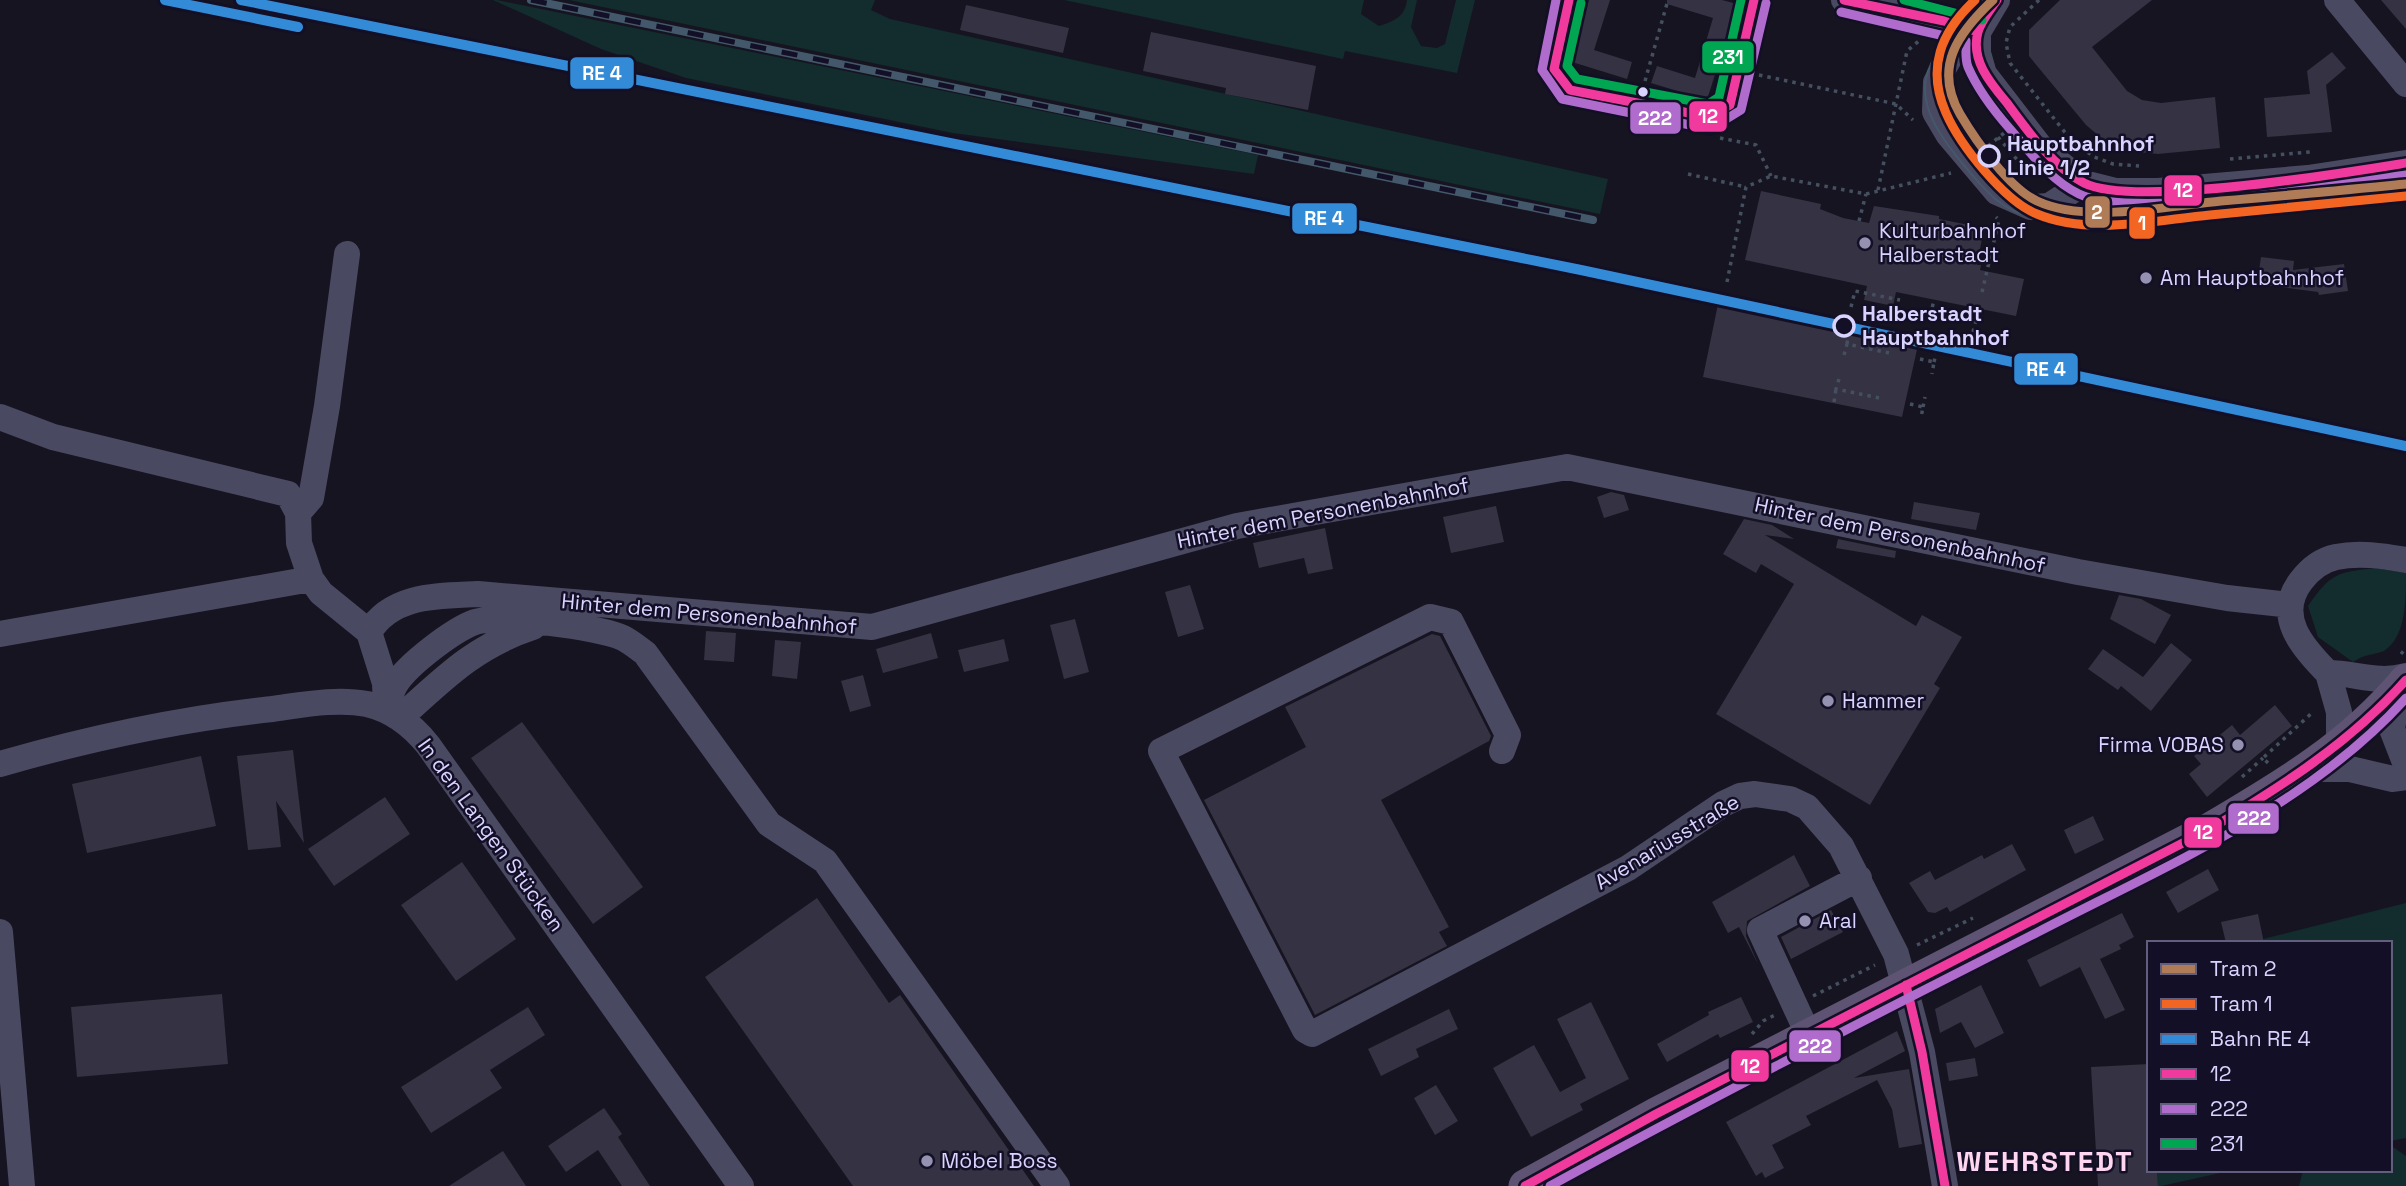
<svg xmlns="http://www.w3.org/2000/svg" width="2406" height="1186" viewBox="0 0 2406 1186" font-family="'Space Grotesk',sans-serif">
	<rect width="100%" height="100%" fill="#161421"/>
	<path fill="#132c2d" d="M 493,0 L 497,0 L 1258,155 L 1254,174 L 953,133 L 686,78 L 601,49 Z
		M 569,0 L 875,0 L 871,10 L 890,19 L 1608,179 L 1600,214 Z
		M 1064,0 L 1364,0 L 1361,14 L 1379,26 C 1394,21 1405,17 1407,0 L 1417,0 L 1411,27 L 1421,46 L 1437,48 L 1445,44 L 1456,0 L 1475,0 L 1457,73 L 1345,51 L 1343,59 Z
		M 2376,568 L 2406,573 C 2406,601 2406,637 2384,651 C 2371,656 2367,653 2353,662 L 2318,637 L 2308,606 C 2331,573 2337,572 2376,568 Z
		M 2406,903 L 2406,1138 L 2390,1141 L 2390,943 L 2264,943 L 2263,939 Z
		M 2390,1145 L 2406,1156 L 2406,1186 L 2299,1186 L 2303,1170 L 2390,1170 Z
		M 2157,1170 L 2234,1170 L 2161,1186 L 2158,1186 Z"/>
	<path fill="#343243" d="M 1589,0 L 1610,0 L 1594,50 L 1632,62 L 1627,79 L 1572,62 Z
		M 1667,0 L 1722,0 L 1737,4 L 1707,100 L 1651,83 L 1657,66 L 1695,78 L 1713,18 L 1667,4 Z
		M 2060,0 L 2152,0 L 2092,47 L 2127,91 L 2142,100 L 2161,103 L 2215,97 L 2220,148 L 2158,154 L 2129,151 L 2105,141 L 2086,125 L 2029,56 L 2029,30 Z
		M 2381,0 L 2406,0 L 2406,29 Z
		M 966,5 L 1069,28 L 1063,53 L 960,30 Z
		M 1151,32 L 1316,66 L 1308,110 L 1225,94 L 1226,88 L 1143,71 Z
		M 2332,52 L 2346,68 L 2326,85 L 2332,132 L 2267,137 L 2264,98 L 2310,94 L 2307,71 Z
		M 1761,191 L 1821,204 L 1820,209 L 1843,218 L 1869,223 L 1874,206 L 1939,216 L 1939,219 L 1984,228 L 1977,265 L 1981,265 L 1980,270 L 2024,279 L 2016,316 L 1896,292 L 1893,306 L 1864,300 L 1867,286 L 1745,260 Z
		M 2261,257 L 2294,261 L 2293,270 L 2344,264 L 2348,291 L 2319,295 L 2318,292 L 2257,284 Z
		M 1718,304 L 1918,345 L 1902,417 L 1703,377 Z
		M 1611,492 L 1624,495 L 1629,510 L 1604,518 L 1597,497 Z
		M 1914,502 L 1980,513 L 1976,530 L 1911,519 Z
		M 1496,506 L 1504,542 L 1451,553 L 1443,517 Z
		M 1744,519 L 1772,525 L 1794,539 L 1765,535 L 1916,626 L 1922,615 L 1962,637 L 1934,684 L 1940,688 L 1870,805 L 1716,714 L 1794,584 L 1761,564 L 1756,573 L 1723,554 Z
		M 1325,528 L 1333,569 L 1308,574 L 1304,558 L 1259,568 L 1253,543 Z
		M 1838,539 L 1896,551 L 1895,558 L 1836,548 Z
		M 1190,585 L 1204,629 L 1178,637 L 1165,592 Z
		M 2119,595 L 2141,599 L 2171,615 L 2155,644 L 2110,619 Z
		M 1075,619 L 1089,672 L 1064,679 L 1050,625 Z
		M 706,631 L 736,633 L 734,662 L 704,660 Z
		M 931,633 L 938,658 L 883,673 L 876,649 Z
		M 1432,634 L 1440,636 L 1491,736 L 1489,741 L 1381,800 L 1449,927 L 1439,932 L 1447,946 L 1315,1015 L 1204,800 L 1306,747 L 1285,707 Z
		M 1004,639 L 1009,661 L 964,672 L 958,650 Z
		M 775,640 L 801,642 L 797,679 L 772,676 Z
		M 2171,643 L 2192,660 L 2151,711 L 2121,686 L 2118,690 L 2088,669 L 2103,649 L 2143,677 Z
		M 863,675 L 871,706 L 850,712 L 841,681 Z
		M 2275,705 L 2292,726 L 2207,797 L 2189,774 L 2201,764 L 2194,756 L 2232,725 L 2240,735 Z
		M 522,722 L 643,887 L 593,924 L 471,758 Z
		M 293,750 L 304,843 L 276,801 L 281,847 L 248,850 L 237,756 Z
		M 201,756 L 216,826 L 87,853 L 72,784 Z
		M 385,797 L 410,834 L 334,886 L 308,849 Z
		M 2093,816 L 2104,840 L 2075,854 L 2064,830 Z
		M 2012,844 L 2026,870 L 1950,912 L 1947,907 L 1935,913 L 1928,912 L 1909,883 L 1930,871 L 1935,880 L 1982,855 L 1984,859 Z
		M 1794,855 L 1810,886 L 1747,921 L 1746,936 L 1758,964 L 1739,927 L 1728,933 L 1712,902 Z
		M 462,862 L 516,939 L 456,981 L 401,905 Z
		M 2208,869 L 2219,890 L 2178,913 L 2166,892 Z
		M 817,898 L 889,1003 L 900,995 L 1034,1186 L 853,1186 L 705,977 Z
		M 1831,910 L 1843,932 L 1791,959 L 1781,937 Z
		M 2122,913 L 2134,937 L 2119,945 L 2121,949 L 2100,959 L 2125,1010 L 2105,1019 L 2080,967 L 2040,987 L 2027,960 Z
		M 2258,914 L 2264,943 L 2226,943 L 2221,922 Z
		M 1981,985 L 2004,1033 L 1975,1048 L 1961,1022 L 1940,1033 L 1935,1009 Z
		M 222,994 L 228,1064 L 77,1077 L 71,1007 Z
		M 1741,997 L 1753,1022 L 1720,1038 L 1718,1034 L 1667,1062 L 1657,1044 L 1709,1015 L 1708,1012 Z
		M 1591,1002 L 1629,1079 L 1580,1104 L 1583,1110 L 1531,1137 L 1493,1068 L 1534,1045 L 1560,1092 L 1586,1078 L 1557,1019 Z
		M 528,1007 L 545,1035 L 490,1070 L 502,1088 L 431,1133 L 401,1087 Z
		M 1449,1009 L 1458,1029 L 1416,1049 L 1419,1057 L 1381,1076 L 1368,1049 Z
		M 1897,1031 L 1905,1051 L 1854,1078 L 1909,1069 L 1922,1144 L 1899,1148 L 1892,1109 L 1877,1080 L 1806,1116 L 1811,1125 L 1772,1145 L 1784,1168 L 1765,1178 L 1762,1172 L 1756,1176 L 1726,1122 Z
		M 1975,1058 L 1978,1076 L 1949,1081 L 1946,1063 Z
		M 2149,1064 L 2149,1170 L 2157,1170 L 2158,1186 L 2098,1186 L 2091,1067 Z
		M 1436,1085 L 1458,1121 L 1435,1135 L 1414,1098 Z
		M 604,1108 L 622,1134 L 618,1137 L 650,1186 L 622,1186 L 598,1150 L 566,1172 L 548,1146 Z
		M 503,1151 L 526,1186 L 449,1186 Z"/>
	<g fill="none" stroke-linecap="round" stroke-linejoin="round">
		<path stroke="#44505f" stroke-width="3.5" stroke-dasharray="3.5 5" stroke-linecap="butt" d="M 2039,0 L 2010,27 L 2006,43 L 2010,63 L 2071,140 L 2094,157 L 2113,164 L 2139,166
			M 1759,75 L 1896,104 L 1913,120
			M 1645,81 L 1668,0
			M 1998,137 L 2024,168 L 2016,175
			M 1720,138 L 1756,145 L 1771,176
			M 1988,146 L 2004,133
			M 2230,159 L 2310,152
			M 1688,174 L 1746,187
			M 1878,190 L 1907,51 L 1920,40
			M 2310,203 L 2406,194
			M 1859,221 L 1866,194
			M 2063,226 L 2282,206
			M 1727,282 L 1746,187 L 1771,176 L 1866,194 L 1951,173
			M 1982,292 L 1999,220 L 1996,217
			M 1931,305 L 1945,308 L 1942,326
			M 1851,307 L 1855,291 L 1900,300
			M 1973,332 L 1979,307
			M 1847,344 L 1849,331
			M 1844,355 L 1847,344 L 1889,353
			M 1920,359 L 1934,362 L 1932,374
			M 1934,362 L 1937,349
			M 1839,379 L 1836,389 L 1879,398
			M 1834,402 L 1836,389
			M 1910,404 L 1923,407 L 1921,418
			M 1923,407 L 1925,397
			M 2401,654 L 2406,648
			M 2268,763 L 2263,758 L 2314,711
			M 2242,777 L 2263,758
			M 1917,945 L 1973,918
			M 1813,996 L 1875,965
			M 1752,1034 L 1763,1021 L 1775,1015"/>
		<path stroke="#4a4962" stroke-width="26" d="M 1569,0 L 1554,69 L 1570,90 L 1710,117 L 1730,105 L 1754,0
			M 1844,0 L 1944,21 L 1978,32
			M 1997,0 L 1978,32 L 1978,53 L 1984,74 L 2041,148 L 2084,183 L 2116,191 L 2158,191 L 2308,178 L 2406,163
			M 2337,0 L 2406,84
			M 1978,32 L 1951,55 L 1936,82 L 1935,112 L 1948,134 L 1997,192 L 2031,207 L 2049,206 L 2084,183
			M 0,417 L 53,437 L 288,494 L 298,513
			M 311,579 L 299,543 L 298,513 L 311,498 L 327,406 L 347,254
			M 369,632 C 392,594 438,596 478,594 L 872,627 L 1237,526 L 1567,467 L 2078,572 L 2227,598 L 2290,605
			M 0,634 L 311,579 L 321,593 L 369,632 L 385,683 L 386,708
			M 2328,673 C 2303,648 2274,616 2301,581 C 2310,569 2322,560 2336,557 C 2359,552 2383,556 2406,560
			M 2328,673 C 2356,673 2377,684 2406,676
			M 2328,673 L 2339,712 L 2339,747
			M 2398,690 L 2392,729 L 2406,765
			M 386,710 C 389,702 391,692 395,685 C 407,665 453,630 475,622 C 498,614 600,627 623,638 C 631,642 638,648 645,653 L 769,824 L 825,861 L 1057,1186
			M 400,718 C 444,678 475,646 533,627
			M 1502,751 L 1508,735 L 1451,622 L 1430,617 L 1161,751 L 1305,1030 L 1312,1034 L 1628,868 L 1723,804 L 1740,796 L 1755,794 L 1790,799 L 1807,807 L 1841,846 L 1896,954 L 1922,1052 L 1945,1186
			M 0,764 C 90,738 178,719 272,709 C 302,705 337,698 367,704 C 393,710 412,725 428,745 L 741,1186
			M 2309,769 L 2350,769 L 2393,779 L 2406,777
			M 0,932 L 22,1186
			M 1809,1036 L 1760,930 L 1859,878"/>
		<path stroke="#5e5373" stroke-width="33" d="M 1525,1186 L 1656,1114 L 2210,829 C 2283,786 2351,746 2406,680"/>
		<path stroke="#43596b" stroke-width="2" d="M 1989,3 C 1914,62 1902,94 1968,170 C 1985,190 2003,212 2032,216 C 2059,220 2091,213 2118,211"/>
		<g stroke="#43596b" stroke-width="8">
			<path id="rail" d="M 531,0 L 1593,220"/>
		</g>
		<use href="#rail" stroke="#130f26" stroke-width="5" stroke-dasharray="16" stroke-linecap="butt"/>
		<g stroke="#130f26" stroke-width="14">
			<path id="bus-1" d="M 1569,0 L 1554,69 L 1570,90 L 1710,117 L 1730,105 L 1754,0
				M 1844,0 L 1944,21 L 1978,32
				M 1997,0 C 1991,9 1981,21 1978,32 C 1970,60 1991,84 2007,103 C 2027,130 2053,167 2084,183 C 2134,208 2344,173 2406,163
				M 1906,985 L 1922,1052 L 1945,1186
				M 1525,1186 L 1656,1114 L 2210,829 C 2282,786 2350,743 2406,680"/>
		</g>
		<g stroke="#130f26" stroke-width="14">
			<path id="bus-2" d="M 1556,0 L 1542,70 L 1562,99 L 1710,129 L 1741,110 L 1766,3
				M 1841,12 L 1966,41 C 1966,49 1965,60 1968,67 C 1977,88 1995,112 2010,129 C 2030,152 2050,180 2079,194 C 2133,220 2340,185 2406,175
				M 1550,1186 C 1711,1098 1875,1015 2038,932 C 2165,866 2308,807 2406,698"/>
		</g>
		<g stroke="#130f26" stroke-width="14">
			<path id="bus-3" d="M 1904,0 L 1982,20
				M 1581,3 L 1567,66 L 1577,79 L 1708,104 L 1719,97 L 1741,0"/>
		</g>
		<use href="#bus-1" stroke="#f13a9d" stroke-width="9"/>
		<use href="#bus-2" stroke="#b06ccc" stroke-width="9"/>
		<use href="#bus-3" stroke="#00a651" stroke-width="9"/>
		<g stroke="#130f26" stroke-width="16">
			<path id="rail-1" d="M 165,0 L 298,27
				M 241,0 L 1581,270 L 2406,446"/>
		</g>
		<use href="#rail-1" stroke="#338bd7" stroke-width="10"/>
		<g stroke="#130f26" stroke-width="14">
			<path id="tram-1" d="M 1993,0 C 1958,33 1933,67 1960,114 C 1976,141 2009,188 2037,201 C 2086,224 2168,206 2221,201 C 2283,196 2344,190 2406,184"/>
		</g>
		<g stroke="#130f26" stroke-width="14">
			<path id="tram-2" d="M 1975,0 C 1941,32 1926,68 1946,113 C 1960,145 2004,201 2037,214 C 2089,236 2156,220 2210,215 C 2276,209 2341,202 2406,196"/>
		</g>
		<use href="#tram-1" stroke="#b07c57" stroke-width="9"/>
		<use href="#tram-2" stroke="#f26522" stroke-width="9"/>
	</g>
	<circle fill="#d9d4ff" stroke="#130f26" stroke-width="2.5" cx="1643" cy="92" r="6"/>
	<g fill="#130f26" stroke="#d9d4ff" stroke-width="3.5">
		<circle cx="1989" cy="156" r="10"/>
		<circle cx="1844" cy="326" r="10"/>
	</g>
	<g fill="#9591b1" stroke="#130f26" stroke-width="2.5">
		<circle cx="1865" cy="243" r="7"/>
		<circle cx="2146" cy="278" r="7"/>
		<circle cx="1828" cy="701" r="7"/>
		<circle cx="2238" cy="745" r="7"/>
		<circle cx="1805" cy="921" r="7"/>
		<circle cx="927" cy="1161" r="7"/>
	</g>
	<g text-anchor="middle" stroke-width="5" stroke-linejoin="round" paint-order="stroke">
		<g font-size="21" font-weight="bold" fill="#d9d4ff" stroke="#130f26" text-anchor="start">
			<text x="2007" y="151">Hauptbahnhof<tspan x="2007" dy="24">Linie 1/2</tspan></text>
			<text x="1862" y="321">Halberstadt<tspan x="1862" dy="24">Hauptbahnhof</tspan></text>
		</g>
		<g font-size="21" fill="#d9d4ff" stroke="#130f26" text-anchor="start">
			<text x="1879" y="238">Kulturbahnhof<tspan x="1879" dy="24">Halberstadt</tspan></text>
			<text x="2160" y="285">Am Hauptbahnhof</text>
			<text x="1842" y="708">Hammer</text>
			<text x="2224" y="752" text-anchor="end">Firma VOBAS</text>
			<text x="1819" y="928">Aral</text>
			<text x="941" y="1168">Möbel Boss</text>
		</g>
		<g font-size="21" fill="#d9d4ff" stroke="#130f26">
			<text transform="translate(1323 513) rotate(-11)" y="7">Hinter dem Personenbahnhof</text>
			<text transform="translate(1900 535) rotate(12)" y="7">Hinter dem Personenbahnhof</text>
			<text transform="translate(709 614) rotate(5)" y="7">Hinter dem Personenbahnhof</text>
			<text transform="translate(491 835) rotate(54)" y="7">In den Langen Stücken</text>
			<text transform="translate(1667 842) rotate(-31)" y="7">Avenariusstraße</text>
		</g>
		<g font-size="28" font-weight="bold" letter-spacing="2" fill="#ffd6f0" stroke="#130f26">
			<text x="2045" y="1171">WEHRSTEDT</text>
		</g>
	</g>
	<g stroke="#130f26" stroke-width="2.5">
		<rect x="1701" y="40" width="54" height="34" rx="7" fill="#00a651"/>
		<rect x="569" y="56" width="66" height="34" rx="7" fill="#338bd7"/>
		<rect x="1688" y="100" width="40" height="33" rx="7" fill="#f13a9d"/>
		<rect x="1629" y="101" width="53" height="34" rx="7" fill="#b06ccc"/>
		<rect x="2163" y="174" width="40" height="33" rx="7" fill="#f13a9d"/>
		<rect x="2084" y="195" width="27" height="34" rx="7" fill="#b07c57"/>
		<rect x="1291" y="202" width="67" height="33" rx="7" fill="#338bd7"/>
		<rect x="2128" y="206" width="28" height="34" rx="7" fill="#f26522"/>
		<rect x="2013" y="352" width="66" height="34" rx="7" fill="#338bd7"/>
		<rect x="2227" y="802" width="53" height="33" rx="7" fill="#b06ccc"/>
		<rect x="2183" y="816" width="40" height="33" rx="7" fill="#f13a9d"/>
		<rect x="1788" y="1029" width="54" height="34" rx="7" fill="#b06ccc"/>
		<rect x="1730" y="1049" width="40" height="34" rx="7" fill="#f13a9d"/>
	</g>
	<g font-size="19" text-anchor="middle" font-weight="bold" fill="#fff">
		<text x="1728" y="64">231</text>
		<text x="602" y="80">RE 4</text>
		<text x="1708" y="123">12</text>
		<text x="1655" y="125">222</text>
		<text x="2183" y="197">12</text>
		<text x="2097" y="219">2</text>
		<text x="1324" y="225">RE 4</text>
		<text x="2142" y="230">1</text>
		<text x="2046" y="376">RE 4</text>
		<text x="2254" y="825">222</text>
		<text x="2203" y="839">12</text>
		<text x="1815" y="1053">222</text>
		<text x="1750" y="1073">12</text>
	</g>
	<rect x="2147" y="941" width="245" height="231" fill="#130f26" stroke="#625e7d" stroke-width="2"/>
	<rect x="2161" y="964" width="35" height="10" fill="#b07c57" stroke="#625e7d" stroke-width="2"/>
	<text x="2210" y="976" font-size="21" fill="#d9d4ff">Tram 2</text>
	<rect x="2161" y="999" width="35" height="10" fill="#f26522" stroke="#625e7d" stroke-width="2"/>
	<text x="2210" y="1011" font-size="21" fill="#d9d4ff">Tram 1</text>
	<rect x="2161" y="1034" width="35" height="10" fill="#338bd7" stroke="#625e7d" stroke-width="2"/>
	<text x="2210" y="1046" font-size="21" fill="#d9d4ff">Bahn RE 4</text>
	<rect x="2161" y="1069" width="35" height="10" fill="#f13a9d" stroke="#625e7d" stroke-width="2"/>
	<text x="2210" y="1081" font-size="21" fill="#d9d4ff">12</text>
	<rect x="2161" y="1104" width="35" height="10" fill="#b06ccc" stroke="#625e7d" stroke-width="2"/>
	<text x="2210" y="1116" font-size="21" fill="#d9d4ff">222</text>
	<rect x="2161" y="1139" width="35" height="10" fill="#00a651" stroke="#625e7d" stroke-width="2"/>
	<text x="2210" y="1151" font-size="21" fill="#d9d4ff">231</text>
</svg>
